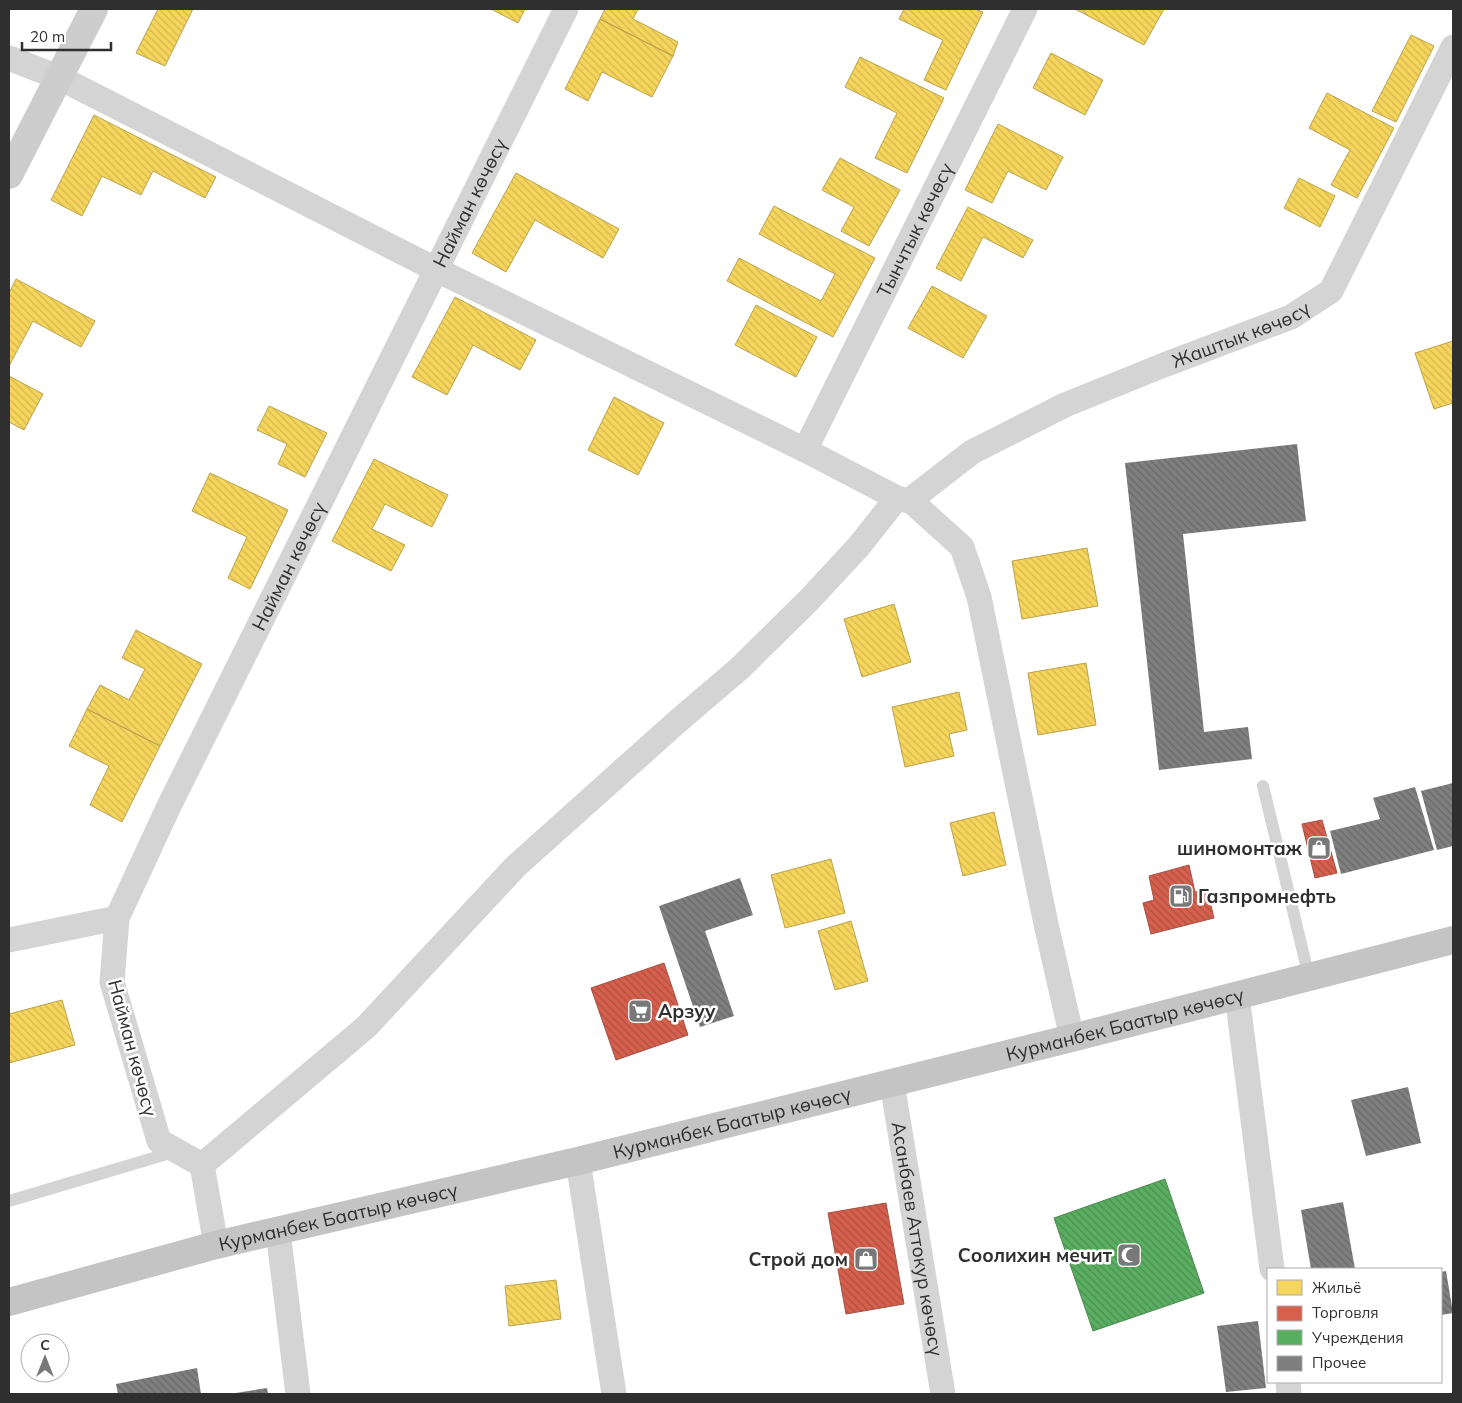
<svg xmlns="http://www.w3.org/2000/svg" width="1462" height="1403" viewBox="0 0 1462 1403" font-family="Mulish,sans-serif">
	<defs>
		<pattern id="homes-back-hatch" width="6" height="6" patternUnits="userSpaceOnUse" patternTransform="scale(1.25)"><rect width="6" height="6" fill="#f6d55c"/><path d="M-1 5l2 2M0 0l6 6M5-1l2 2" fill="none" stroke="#d3b750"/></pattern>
		<pattern id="shops-back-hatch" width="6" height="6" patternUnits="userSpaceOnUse" patternTransform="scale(1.25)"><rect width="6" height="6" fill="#d6604d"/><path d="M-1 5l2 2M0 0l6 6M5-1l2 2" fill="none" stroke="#ae5040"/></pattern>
		<pattern id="public-back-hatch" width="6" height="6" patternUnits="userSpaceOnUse" patternTransform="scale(1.25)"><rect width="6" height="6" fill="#5aae61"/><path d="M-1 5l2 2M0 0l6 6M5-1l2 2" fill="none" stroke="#4b8e50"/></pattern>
		<pattern id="building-back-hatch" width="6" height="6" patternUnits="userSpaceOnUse" patternTransform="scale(1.25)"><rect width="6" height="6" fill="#7f7f7f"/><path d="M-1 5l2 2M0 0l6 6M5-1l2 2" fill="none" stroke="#686868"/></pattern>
	</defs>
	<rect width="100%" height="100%" fill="#fff"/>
	<path fill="url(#homes-back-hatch)" stroke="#baa34e" d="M 158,9 L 193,9 L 165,66 L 136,53 Z
		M 491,9 L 525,9 L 518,23 Z
		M 605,9 L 638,9 L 633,19 L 678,42 L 673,56 L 600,19 Z
		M 904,9 L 975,9 L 983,12 L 946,90 L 924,80 L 943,40 L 899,19 Z
		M 1075,9 L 1164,9 L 1144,45 Z
		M 600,19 L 673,56 L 652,97 L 602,72 L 588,101 L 565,89 Z
		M 1411,35 L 1434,46 L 1396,122 L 1372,111 Z
		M 1051,53 L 1103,80 L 1085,115 L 1033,88 Z
		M 860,57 L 944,98 L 907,173 L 875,158 L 897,113 L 845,87 Z
		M 1327,93 L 1394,128 L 1357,198 L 1331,185 L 1350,150 L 1309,128 Z
		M 94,115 L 216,177 L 205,198 L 153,171 L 141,195 L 102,176 L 82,216 L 51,200 Z
		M 998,124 L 1063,157 L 1046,190 L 1008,171 L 992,203 L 965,190 Z
		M 840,158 L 900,190 L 869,246 L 841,231 L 854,207 L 822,190 Z
		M 516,173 L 619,229 L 603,258 L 535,220 L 506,272 L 472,253 Z
		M 1299,178 L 1335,196 L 1320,227 L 1284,208 Z
		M 774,206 L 875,258 L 833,337 L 727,281 L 739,258 L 821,301 L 835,274 L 759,234 Z
		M 968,207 L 1033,240 L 1023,258 L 983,237 L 961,281 L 936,268 Z
		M 16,279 L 95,321 L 81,347 L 33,321 L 9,366 L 9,293 Z
		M 932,286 L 987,316 L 963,358 L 908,328 Z
		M 455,297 L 536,340 L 520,370 L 473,345 L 447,395 L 412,377 Z
		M 756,305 L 817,337 L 796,377 L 735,345 Z
		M 1453,341 L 1453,403 L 1434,409 L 1415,353 Z
		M 9,376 L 43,394 L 24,430 L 9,422 Z
		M 614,397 L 664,423 L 638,475 L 588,450 Z
		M 269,406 L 327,433 L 305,477 L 278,464 L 287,444 L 257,430 Z
		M 374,459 L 448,495 L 432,527 L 385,504 L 372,529 L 405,545 L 391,571 L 332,541 Z
		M 210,473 L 288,510 L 250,589 L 228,578 L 247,537 L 192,511 Z
		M 1087,548 L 1098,606 L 1022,619 L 1012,561 Z
		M 894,604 L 911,662 L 862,677 L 844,619 Z
		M 136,630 L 202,664 L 160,746 L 87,709 L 100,685 L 129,700 L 145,669 L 122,658 Z
		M 1086,663 L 1096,725 L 1038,735 L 1028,673 Z
		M 959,692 L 967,730 L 949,734 L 954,756 L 905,767 L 892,707 Z
		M 87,709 L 160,746 L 122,822 L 90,805 L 109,766 L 69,746 Z
		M 994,812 L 1006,865 L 963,876 L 950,823 Z
		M 831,859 L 845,913 L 785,928 L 771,875 Z
		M 851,921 L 868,981 L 835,990 L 818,931 Z
		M 62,1000 L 75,1045 L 9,1063 L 9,1014 Z
		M 556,1280 L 561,1319 L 509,1326 L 505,1286 Z"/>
	<path fill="url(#shops-back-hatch)" stroke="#a45144" d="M 1322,820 L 1337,873 L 1315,878 L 1302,824 Z
		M 1189,865 L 1195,892 L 1207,889 L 1214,918 L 1151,934 L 1143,903 L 1154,900 L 1149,876 Z
		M 664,963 L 688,1035 L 616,1060 L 591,988 Z
		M 886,1203 L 904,1304 L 846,1314 L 828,1213 Z"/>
	<path fill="url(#public-back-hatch)" stroke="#4d8852" d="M 1165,1179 L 1204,1293 L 1093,1331 L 1054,1218 Z"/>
	<path fill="url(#building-back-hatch)" d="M 1297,444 L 1306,521 L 1183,534 L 1204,732 L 1248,727 L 1252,759 L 1159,770 L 1125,463 Z
		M 1453,783 L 1453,846 L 1437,850 L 1421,791 Z
		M 1415,787 L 1434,850 L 1341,874 L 1330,831 L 1380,819 L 1373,798 Z
		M 740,878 L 753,915 L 705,931 L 734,1016 L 700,1027 L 659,906 Z
		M 1408,1087 L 1421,1143 L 1366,1156 L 1351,1100 Z
		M 1343,1202 L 1355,1269 L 1311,1269 L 1301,1210 Z
		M 1446,1271 L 1453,1313 L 1441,1315 L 1441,1272 Z
		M 1258,1321 L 1266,1388 L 1226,1392 L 1217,1326 Z
		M 197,1368 L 201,1394 L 118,1394 L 116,1384 Z
		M 267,1388 L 268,1394 L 236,1394 L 236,1393 Z"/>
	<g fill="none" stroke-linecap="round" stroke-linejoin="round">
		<path stroke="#d4d4d4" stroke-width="12" d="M 1263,786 L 1309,977
			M 9,1201 L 177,1151"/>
		<g stroke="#d4d4d4" stroke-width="25">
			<path d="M 9,58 L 60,78 L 435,269 L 805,450 L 897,498 L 912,502 L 962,547 L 979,597 L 1046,924 L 1072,1038"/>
			<path id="s1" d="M 805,450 L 1025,9"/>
			<path id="s2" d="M 910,500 L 972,452 L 1065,405 L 1164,365 L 1291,317 L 1331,291 L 1453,47"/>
			<path d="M 9,940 L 117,918"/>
			<path d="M 1237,995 L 1272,1269"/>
			<path id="s3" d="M 892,1083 L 943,1394"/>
			<path d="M 578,1161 L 614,1394"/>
			<path d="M 202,1165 L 366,1027 L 516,866 L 678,721 L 740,668 L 809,600 L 859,546 L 897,498"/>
			<path d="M 278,1231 L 298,1394"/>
			<path id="s4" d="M 216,1245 L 202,1165 L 159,1141 L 112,982 L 117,918 L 169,806 L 566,9"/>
			<path d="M 1288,1382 L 1289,1394"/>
		</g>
		<path stroke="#cdcdcd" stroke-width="28" d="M 9,175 L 94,9"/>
		<path stroke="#c4c4c4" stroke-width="28" id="s5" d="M 9,1302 L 216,1245 L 578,1161 L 1072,1038 L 1453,940"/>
	</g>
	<defs>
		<g id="shop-square" transform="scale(1.25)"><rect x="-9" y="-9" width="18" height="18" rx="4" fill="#787878" stroke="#fff"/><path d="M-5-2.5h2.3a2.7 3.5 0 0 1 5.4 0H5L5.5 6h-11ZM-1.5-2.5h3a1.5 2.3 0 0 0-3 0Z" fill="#fff"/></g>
		<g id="fuel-square" transform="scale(1.25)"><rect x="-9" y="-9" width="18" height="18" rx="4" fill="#787878" stroke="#fff"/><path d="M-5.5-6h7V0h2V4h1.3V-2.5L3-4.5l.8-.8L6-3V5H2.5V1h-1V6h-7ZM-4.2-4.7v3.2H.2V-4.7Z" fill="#fff"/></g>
		<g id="supermarket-square" transform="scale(1.25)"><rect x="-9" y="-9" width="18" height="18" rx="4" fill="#787878" stroke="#fff"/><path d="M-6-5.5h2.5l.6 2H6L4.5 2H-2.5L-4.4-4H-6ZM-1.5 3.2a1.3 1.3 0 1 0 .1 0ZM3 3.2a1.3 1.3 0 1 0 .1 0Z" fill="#fff"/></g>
		<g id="mosque-square" transform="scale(1.25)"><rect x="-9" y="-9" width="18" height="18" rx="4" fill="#787878" stroke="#fff"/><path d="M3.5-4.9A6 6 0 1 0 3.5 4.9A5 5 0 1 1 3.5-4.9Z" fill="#fff"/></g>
	</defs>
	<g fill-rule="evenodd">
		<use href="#shop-square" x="1319" y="848"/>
		<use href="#fuel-square" x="1181" y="896"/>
		<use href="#supermarket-square" x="640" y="1011"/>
		<use href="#mosque-square" x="1129" y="1255"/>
		<use href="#shop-square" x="866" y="1259"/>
	</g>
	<g text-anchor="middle" stroke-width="5" stroke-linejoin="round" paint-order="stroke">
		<g font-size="19" fill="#2f2f2f" stroke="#fff">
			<text dy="7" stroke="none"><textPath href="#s4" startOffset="1158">Найман көчөсү</textPath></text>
			<text dy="7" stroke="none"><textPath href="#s1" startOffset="246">Тынчтык көчөсү</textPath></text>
			<text dy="7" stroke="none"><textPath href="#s2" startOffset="372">Жаштык көчөсү</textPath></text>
			<text dy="7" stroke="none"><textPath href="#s4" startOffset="752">Найман көчөсү</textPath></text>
			<text dy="7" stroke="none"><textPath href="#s5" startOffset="1150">Курманбек Баатыр көчөсү</textPath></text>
			<text transform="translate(133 1048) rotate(75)" y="7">Найман көчөсү</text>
			<text dy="7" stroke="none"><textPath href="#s5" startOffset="745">Курманбек Баатыр көчөсү</textPath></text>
			<text dy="7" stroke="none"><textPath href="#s5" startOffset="340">Курманбек Баатыр көчөсү</textPath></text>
			<text dy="7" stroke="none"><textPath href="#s3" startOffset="158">Асанбаев Аттокур көчөсү</textPath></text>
		</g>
		<g font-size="19" font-weight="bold" fill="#2f2f2f" stroke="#fff" text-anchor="end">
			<text x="1302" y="855">шиномонтаж</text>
			<text x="1198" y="903" text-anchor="start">Газпромнефть</text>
			<text x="658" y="1018" text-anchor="start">Арзуу</text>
			<text x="1112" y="1262">Соолихин мечит</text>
			<text x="848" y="1266">Строй дом</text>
		</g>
	</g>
	<rect width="1462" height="1403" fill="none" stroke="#2f2f2f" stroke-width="20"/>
	<rect x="1267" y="1268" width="175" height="115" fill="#ffffff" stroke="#acacac"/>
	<rect x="1277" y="1280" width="25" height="15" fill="#f6d55c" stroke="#acacac"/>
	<text x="1312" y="1293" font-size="15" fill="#2f2f2f">Жильё</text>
	<rect x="1277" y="1306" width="25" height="15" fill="#d6604d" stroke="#acacac"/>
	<text x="1312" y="1318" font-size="15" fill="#2f2f2f">Торговля</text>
	<rect x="1277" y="1330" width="25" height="15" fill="#5aae61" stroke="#acacac"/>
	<text x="1312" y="1343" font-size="15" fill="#2f2f2f">Учреждения</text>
	<rect x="1277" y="1356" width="25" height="15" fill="#7f7f7f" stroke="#acacac"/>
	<text x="1312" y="1368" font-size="15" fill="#2f2f2f">Прочее</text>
	<g transform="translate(45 1358)"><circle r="24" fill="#ffffff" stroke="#acacac"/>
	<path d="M0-4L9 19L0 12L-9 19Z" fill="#787878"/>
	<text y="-8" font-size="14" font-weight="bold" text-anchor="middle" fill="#2f2f2f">С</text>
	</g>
	<path d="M22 42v8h89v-8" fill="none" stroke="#2f2f2f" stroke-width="2.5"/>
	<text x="30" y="42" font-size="15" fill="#2f2f2f" stroke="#ffffff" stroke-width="4" paint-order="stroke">20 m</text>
</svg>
